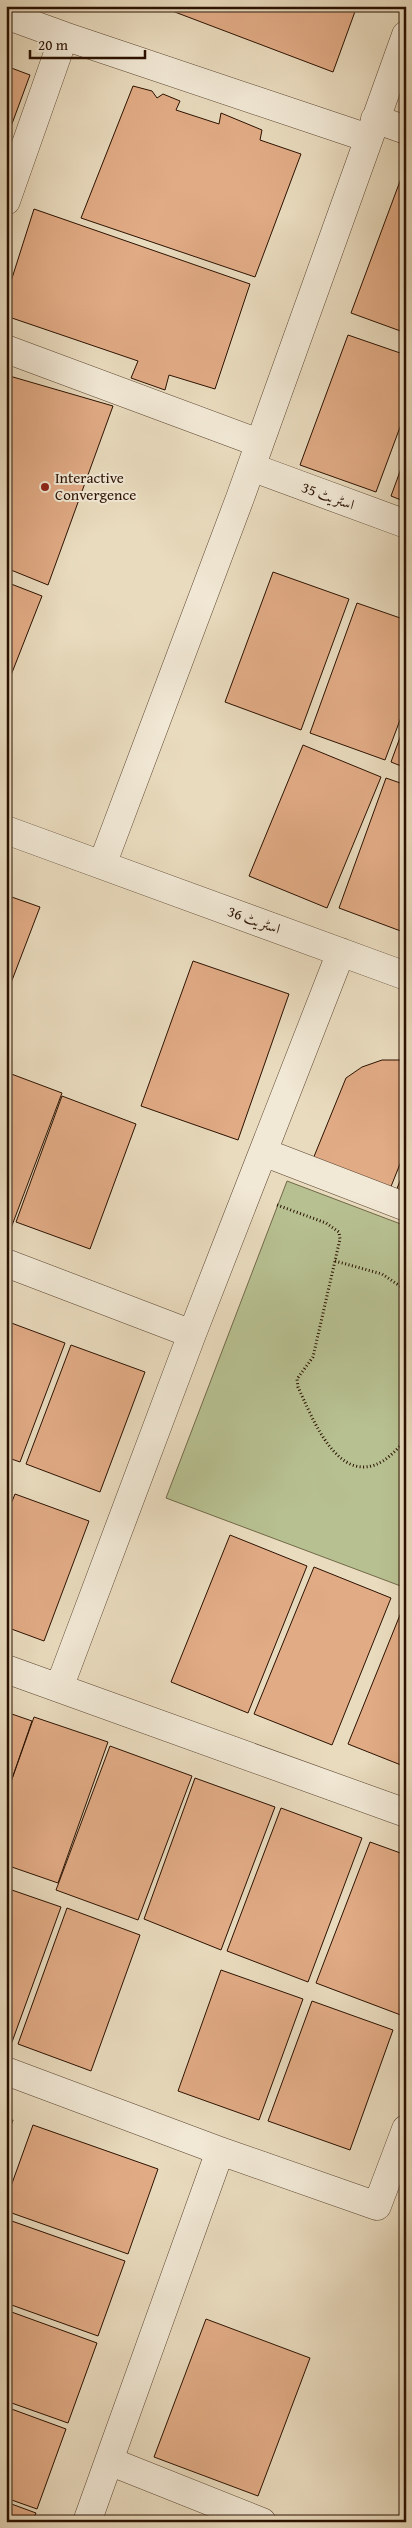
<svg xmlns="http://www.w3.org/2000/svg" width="412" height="2528" viewBox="0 0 412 2528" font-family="'Gentium Book Plus',Amiri,serif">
	<rect width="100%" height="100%" fill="#e9dbbe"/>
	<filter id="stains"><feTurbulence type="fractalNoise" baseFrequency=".004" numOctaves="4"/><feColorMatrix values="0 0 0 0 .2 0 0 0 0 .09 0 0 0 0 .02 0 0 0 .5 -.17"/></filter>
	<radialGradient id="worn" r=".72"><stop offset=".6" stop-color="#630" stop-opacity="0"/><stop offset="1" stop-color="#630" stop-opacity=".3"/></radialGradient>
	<path fill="#b7c091" stroke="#716848" d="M 287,1181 L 406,1226 L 406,1588 L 166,1498 Z"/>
	<path fill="#e1ab85" stroke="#2b1100" d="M 159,6 L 357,6 L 333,72 Z
		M 6,66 L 30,75 L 6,140 Z
		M 133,86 L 152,91 L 157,98 L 163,94 L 180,101 L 176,110 L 219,124 L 221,113 L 262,130 L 260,140 L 301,154 L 255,277 L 81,218 Z
		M 406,165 L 406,333 L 351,313 Z
		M 34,209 L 250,284 L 215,389 L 169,375 L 165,390 L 131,378 L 138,361 L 6,316 L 6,297 Z
		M 348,335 L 406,355 L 406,411 L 376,492 L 300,465 Z
		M 6,375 L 113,406 L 48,585 L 6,568 Z
		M 406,455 L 406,502 L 391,496 Z
		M 273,572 L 349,599 L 301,730 L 225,702 Z
		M 6,582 L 42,596 L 6,688 Z
		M 357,603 L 406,620 L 406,704 L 385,760 L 310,733 Z
		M 406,721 L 406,768 L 391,762 Z
		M 303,745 L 381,777 L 327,908 L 249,876 Z
		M 386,778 L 406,785 L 406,933 L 339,908 Z
		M 6,895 L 40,907 L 6,996 Z
		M 193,961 L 289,994 L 238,1140 L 141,1106 Z
		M 382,1060 L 406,1060 L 406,1149 L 390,1189 L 313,1159 L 346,1078 L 362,1067 Z
		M 6,1072 L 62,1093 L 8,1236 L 6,1235 Z
		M 62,1096 L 136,1124 L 90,1249 L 16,1222 Z
		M 406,1166 L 406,1195 L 396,1191 Z
		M 6,1321 L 65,1343 L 20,1462 L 6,1457 Z
		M 71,1345 L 145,1372 L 100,1492 L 26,1464 Z
		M 15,1494 L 89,1521 L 44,1641 L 6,1627 L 6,1516 Z
		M 230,1535 L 307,1566 L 248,1713 L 171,1682 Z
		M 314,1567 L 391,1598 L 332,1745 L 254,1714 Z
		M 406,1600 L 406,1767 L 348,1744 Z
		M 6,1712 L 32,1721 L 6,1796 Z
		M 34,1717 L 108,1742 L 58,1883 L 6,1865 L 6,1796 Z
		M 110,1746 L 192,1776 L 138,1920 L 56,1890 Z
		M 195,1778 L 275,1807 L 221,1950 L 144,1919 Z
		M 281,1808 L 362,1838 L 308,1982 L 227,1951 Z
		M 370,1842 L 406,1855 L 406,2017 L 316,1983 Z
		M 6,1888 L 61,1907 L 12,2042 L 6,2040 Z
		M 67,1908 L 140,1935 L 91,2071 L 18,2044 Z
		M 221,1970 L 303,1999 L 259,2120 L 178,2091 Z
		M 312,2001 L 393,2030 L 350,2150 L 268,2121 Z
		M 6,2118 L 13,2120 L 6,2140 Z
		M 33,2125 L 158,2169 L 128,2254 L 6,2211 L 6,2200 Z
		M 6,2219 L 125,2261 L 98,2336 L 6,2303 Z
		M 6,2310 L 97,2343 L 68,2423 L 6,2401 Z
		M 206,2319 L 310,2358 L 258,2496 L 154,2457 Z
		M 6,2407 L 66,2429 L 37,2509 L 6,2498 Z
		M 6,2502 L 36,2513 L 32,2522 L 6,2522 Z"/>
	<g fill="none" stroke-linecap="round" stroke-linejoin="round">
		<g stroke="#5a4430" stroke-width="29">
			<path id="street" d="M 6,15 L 64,36 L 6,201
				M 64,36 L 368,138
				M 375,119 L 406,130
				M 6,349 L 259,443
				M 251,467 L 406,524
				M 6,830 L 406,976
				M 102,865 L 240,498 L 406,35
				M 263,1152 L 406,1207
				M 6,1263 L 192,1334
				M 6,1669 L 406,1813
				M 59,1688 L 192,1334 L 341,952
				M 6,2071 L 220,2151 L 377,2206 L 406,2129
				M 109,2461 L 262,2522
				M 87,2522 L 220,2151"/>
		</g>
		<path stroke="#2b1100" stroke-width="3" stroke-dasharray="1 2.5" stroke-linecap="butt" d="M 277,1205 L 326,1223 L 339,1232 L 340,1239 L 313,1357 L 297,1379 L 298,1387 C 312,1417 338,1488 383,1461 C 391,1456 399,1447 406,1440
			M 335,1261 L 382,1274 L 406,1290"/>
		<use href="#street" stroke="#f1e8d5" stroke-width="28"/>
	</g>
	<circle fill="#8f2418" stroke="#f1e8d5" stroke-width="2" cx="45" cy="487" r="5"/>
	<g text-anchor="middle" stroke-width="4" stroke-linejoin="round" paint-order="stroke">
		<g font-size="15" fill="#2b1100" stroke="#f1e8d5" text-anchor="start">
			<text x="55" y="483">Interactive<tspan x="55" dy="17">Convergence</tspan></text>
		</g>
		<g font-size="15" fill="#2b1100" stroke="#f1e8d5">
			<text transform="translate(328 496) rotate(20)" y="5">اسٹریٹ 35</text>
			<text transform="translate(254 920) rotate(20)" y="5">اسٹریٹ 36</text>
		</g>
	</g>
	<rect width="412" height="2528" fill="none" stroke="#e9dbbe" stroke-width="25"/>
	<rect x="8" y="8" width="397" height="2513" fill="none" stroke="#2b1100" stroke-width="2.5"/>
	<rect x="12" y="12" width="387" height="2503" fill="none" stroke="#2b1100"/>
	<path d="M30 50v8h115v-8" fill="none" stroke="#2b1100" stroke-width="2.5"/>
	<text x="38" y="50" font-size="15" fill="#2b1100" stroke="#f1e8d5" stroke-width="4" paint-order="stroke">20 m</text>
	<rect width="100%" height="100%" filter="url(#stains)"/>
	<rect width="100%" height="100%" fill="url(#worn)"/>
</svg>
